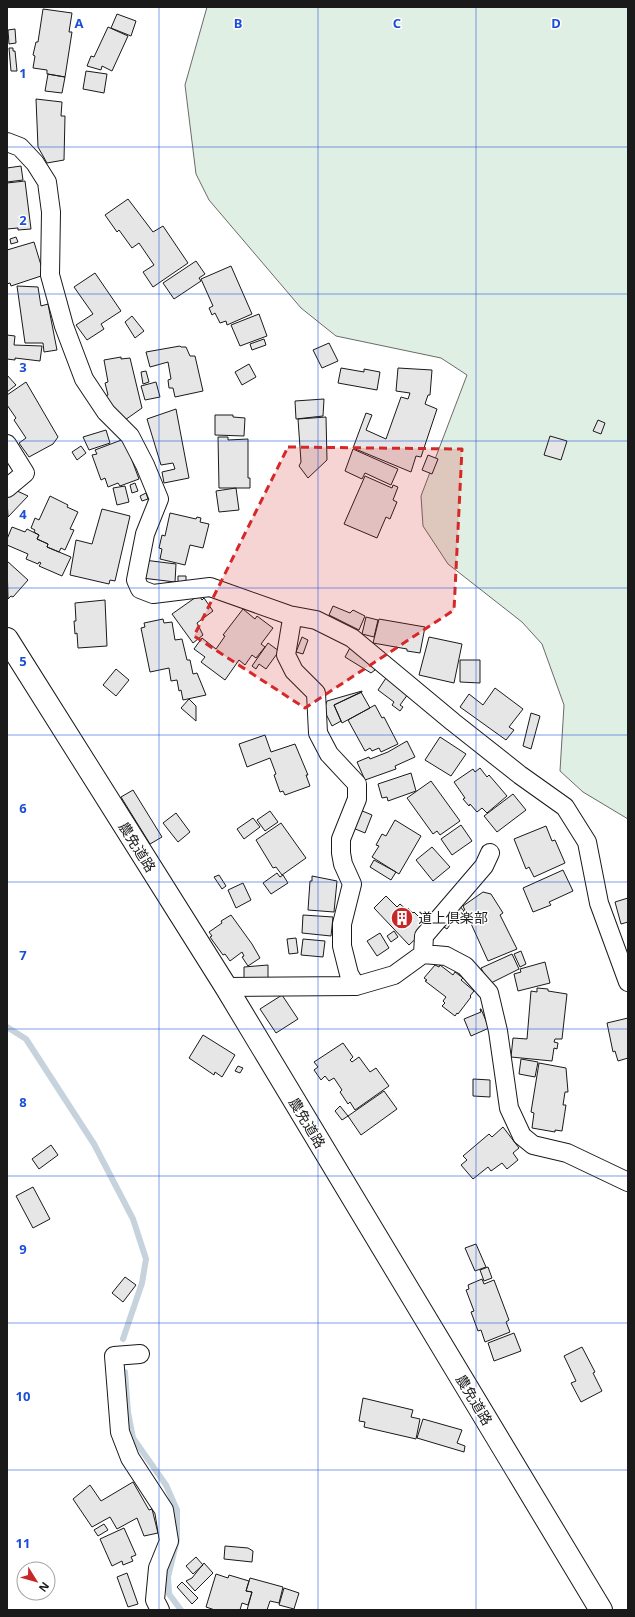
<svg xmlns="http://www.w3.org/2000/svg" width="635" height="1617" viewBox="0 0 635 1617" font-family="'Noto Sans','Noto Sans JP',sans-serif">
	<rect width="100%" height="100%" fill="#fff"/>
	<path fill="#e0efe3" stroke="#6a6a6a" d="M 207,7 L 628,7 L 628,819 L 583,792 L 560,771 L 564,705 L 542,644 L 522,622 L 448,564 L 423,526 L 421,496 L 467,375 L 441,358 L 336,336 L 301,308 L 209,200 L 196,174 L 185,85 Z"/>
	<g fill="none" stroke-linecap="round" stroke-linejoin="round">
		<path stroke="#c6d2dc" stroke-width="6" d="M 7,1027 L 26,1039 L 94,1144 L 133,1219 L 146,1259 L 142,1283 L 123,1339
			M 125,1372 L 128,1412 L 133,1438 L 166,1485 L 177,1510 L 177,1540 L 168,1577 L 169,1594 L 181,1610"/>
	</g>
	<path fill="#e6e6e6" stroke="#1a1a1a" d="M 43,9 L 72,13 L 69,32 L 72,32 L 65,77 L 47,74 L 47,70 L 33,68 L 35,56 L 33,55 L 36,42 L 38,42 Z
		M 117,14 L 136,21 L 131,36 L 111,28 Z
		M 108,27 L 128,36 L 112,71 L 102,66 L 101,70 L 87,66 L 91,56 L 94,57 Z
		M 15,29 L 16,43 L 9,44 L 8,30 Z
		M 9,48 L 13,48 L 13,51 L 15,51 L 17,71 L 11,71 Z
		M 86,71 L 107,74 L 104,93 L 83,89 Z
		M 48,74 L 65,77 L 62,93 L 45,91 Z
		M 36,99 L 62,102 L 61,116 L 65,116 L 64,160 L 47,163 L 38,147 Z
		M 21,166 L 23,180 L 7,182 L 7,168 Z
		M 25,181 L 31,229 L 18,230 L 18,228 L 7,229 L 7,183 Z
		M 128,199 L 153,232 L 163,226 L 188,263 L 153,287 L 143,272 L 154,265 L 139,243 L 132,248 L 119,230 L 117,232 L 105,215 Z
		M 16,237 L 18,242 L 11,244 L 10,239 Z
		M 34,242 L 44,275 L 11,286 L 10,283 L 7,284 L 7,250 Z
		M 196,261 L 205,274 L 199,278 L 201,281 L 174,299 L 163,283 Z
		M 231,266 L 252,314 L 227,325 L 226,321 L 220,323 L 215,313 L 212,315 L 209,308 L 213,306 L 201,279 Z
		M 95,273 L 121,311 L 101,324 L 104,329 L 87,340 L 76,325 L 93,314 L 74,287 Z
		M 17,286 L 38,287 L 41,306 L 48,304 L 57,350 L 44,352 L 43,343 L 25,343 Z
		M 259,314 L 267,336 L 240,346 L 231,325 Z
		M 132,316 L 144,331 L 135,338 L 125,322 Z
		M 7,335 L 15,336 L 14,345 L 42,346 L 40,361 L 15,358 L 15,360 L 7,359 Z
		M 264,339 L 266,345 L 252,350 L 250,344 Z
		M 329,343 L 338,361 L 322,368 L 313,350 Z
		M 180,346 L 181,347 L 186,347 L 190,356 L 195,356 L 203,391 L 175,397 L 173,388 L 169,388 L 168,380 L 171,379 L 168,362 L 150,367 L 146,352 Z
		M 121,357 L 121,359 L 130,358 L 142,408 L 125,420 L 104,397 L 108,395 L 105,383 L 108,382 L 104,360 Z
		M 249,364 L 256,377 L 242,385 L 235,372 Z
		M 341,368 L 364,372 L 364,369 L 380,372 L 377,390 L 338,383 Z
		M 398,368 L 432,370 L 430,395 L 428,395 L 425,404 L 437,409 L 421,457 L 416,456 L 411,472 L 353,448 L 366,413 L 372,415 L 366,430 L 386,439 L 401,397 L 408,399 L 410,393 L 396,391 Z
		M 146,371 L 149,382 L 143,384 L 141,372 Z
		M 7,375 L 16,385 L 7,392 Z
		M 26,382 L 58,437 L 53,444 L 29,457 L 19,443 L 26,438 L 14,420 L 16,418 L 7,405 L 7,395 Z
		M 156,382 L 160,397 L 145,400 L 141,386 Z
		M 324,399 L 323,416 L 296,419 L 295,401 Z
		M 176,409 L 189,478 L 164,483 L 162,472 L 175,469 L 173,463 L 161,465 L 147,419 Z
		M 215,415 L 233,415 L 233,417 L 245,418 L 244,436 L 215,435 Z
		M 326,417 L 327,460 L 308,478 L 299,466 L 301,462 L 298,419 Z
		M 598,420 L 605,423 L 601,434 L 593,431 Z
		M 106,430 L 110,443 L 89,450 L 83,437 Z
		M 550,436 L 567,441 L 561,460 L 544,455 Z
		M 218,437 L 228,437 L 228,440 L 248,439 L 248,478 L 250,478 L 250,488 L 219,488 Z
		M 124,439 L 139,479 L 120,486 L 118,483 L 108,487 L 105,478 L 101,480 L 92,455 L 97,454 L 95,450 Z
		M 81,446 L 86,453 L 77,460 L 72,452 Z
		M 353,449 L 398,469 L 391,485 L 365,473 L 362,479 L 345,471 Z
		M 428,455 L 438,459 L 432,474 L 422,470 Z
		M 365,476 L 392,488 L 393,485 L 398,487 L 393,500 L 397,502 L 390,519 L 386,517 L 377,538 L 344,524 Z
		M 135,483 L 138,491 L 132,493 L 130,485 Z
		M 125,486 L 129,502 L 117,505 L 113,488 Z
		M 236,488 L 239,510 L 219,512 L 216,491 Z
		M 15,490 L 28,496 L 8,517 L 7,499 L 11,492 Z
		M 146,493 L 148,499 L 142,501 L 140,496 Z
		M 50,496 L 68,505 L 67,507 L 78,512 L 70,529 L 74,530 L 65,550 L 61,548 L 59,552 L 47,547 L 48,544 L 37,539 L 39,535 L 34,532 L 35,530 L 31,528 L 35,518 L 39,520 Z
		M 102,509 L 130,516 L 115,581 L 110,580 L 109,584 L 70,575 L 76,540 L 92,544 Z
		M 170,513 L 196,519 L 197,517 L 201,518 L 200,522 L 209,524 L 203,548 L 190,545 L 185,565 L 160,559 L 162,549 L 159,548 L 162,535 L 165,536 Z
		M 12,527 L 25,532 L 27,529 L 39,535 L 37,539 L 48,544 L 47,547 L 71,557 L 62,576 L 39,566 L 41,563 L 39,562 L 38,564 L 26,559 L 28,554 L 7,545 L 7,539 Z
		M 144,560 L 176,564 L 175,582 L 142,578 Z
		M 7,561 L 28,580 L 13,597 L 11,596 L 8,599 Z
		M 178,576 L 186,576 L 186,583 L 178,582 Z
		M 199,595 L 202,600 L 204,598 L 213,611 L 197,623 L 203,635 L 193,643 L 172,614 Z
		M 105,600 L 107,646 L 78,648 L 77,633 L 75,634 L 74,621 L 76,621 L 75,603 Z
		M 333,606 L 350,613 L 353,610 L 365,616 L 359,630 L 329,615 Z
		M 243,609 L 255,619 L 257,616 L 273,628 L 261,644 L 265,647 L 256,658 L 252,655 L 245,665 L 239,660 L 225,680 L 201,662 L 205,657 L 194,649 L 202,638 L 216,649 L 225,636 L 223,635 Z
		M 366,617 L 378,620 L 374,637 L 362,634 Z
		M 163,619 L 164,623 L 172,622 L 175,640 L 182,639 L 187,660 L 190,660 L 193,674 L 197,673 L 206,695 L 183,700 L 181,690 L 179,691 L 177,680 L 171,681 L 169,668 L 150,672 L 141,628 L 145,627 L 144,623 Z
		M 379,619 L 425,627 L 420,653 L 407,651 L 407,649 L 373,643 Z
		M 302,637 L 308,640 L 303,654 L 296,652 Z
		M 429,637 L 462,644 L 454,683 L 419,675 Z
		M 268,643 L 279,651 L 266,669 L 259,664 L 256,669 L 252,666 Z
		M 352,644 L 370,659 L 375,670 L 371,673 L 345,657 Z
		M 460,660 L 480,660 L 480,683 L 460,682 Z
		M 116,669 L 129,680 L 116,696 L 103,685 Z
		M 386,678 L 411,690 L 400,705 L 403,707 L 400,711 L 392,705 L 394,702 L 378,690 Z
		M 495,688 L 523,709 L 509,727 L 514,730 L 506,740 L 460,707 L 469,694 L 483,705 Z
		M 362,691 L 362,692 L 334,705 L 341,721 L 332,726 L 324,710 L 327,701 Z
		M 361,692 L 370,708 L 342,723 L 334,705 Z
		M 189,699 L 196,706 L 196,721 L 181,708 Z
		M 375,705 L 382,718 L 384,717 L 398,744 L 381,752 L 379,748 L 372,751 L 370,748 L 365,751 L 348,720 Z
		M 531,713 L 540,716 L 531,749 L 523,746 Z
		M 265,735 L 271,752 L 295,744 L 308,775 L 306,775 L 310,786 L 285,795 L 283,791 L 280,792 L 274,775 L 276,774 L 270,758 L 247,767 L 239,744 Z
		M 440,737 L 466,754 L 451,776 L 425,760 Z
		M 407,741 L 415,757 L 395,766 L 396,769 L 365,780 L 357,762 L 369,757 L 370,759 L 388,752 Z
		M 480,768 L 487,777 L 489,775 L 507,796 L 487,813 L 482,808 L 477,812 L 470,804 L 469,806 L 463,799 L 465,798 L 454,782 L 473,769 L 475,772 Z
		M 411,773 L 416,791 L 388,801 L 387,797 L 382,798 L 378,784 Z
		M 431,781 L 460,821 L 440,835 L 437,831 L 433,834 L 407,798 Z
		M 133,790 L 162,837 L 150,844 L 121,797 Z
		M 513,794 L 526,810 L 497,832 L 484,816 Z
		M 360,810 L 372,815 L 365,833 L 353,828 Z
		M 270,811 L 278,822 L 265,831 L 257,820 Z
		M 176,813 L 190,832 L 178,842 L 163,823 Z
		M 253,818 L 260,827 L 244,839 L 237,829 Z
		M 395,820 L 421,836 L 399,874 L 372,857 L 379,846 L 376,845 L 382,834 L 386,836 Z
		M 281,823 L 306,858 L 282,875 L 276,867 L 273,868 L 256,840 Z
		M 461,825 L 472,841 L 452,855 L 441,839 Z
		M 546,826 L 552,841 L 555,840 L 565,863 L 534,877 L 529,867 L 526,869 L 514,839 Z
		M 432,847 L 450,867 L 433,881 L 416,860 Z
		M 374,860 L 396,872 L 391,880 L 370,867 Z
		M 563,870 L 573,891 L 549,902 L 551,905 L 533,912 L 523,888 Z
		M 277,873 L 280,877 L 283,875 L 288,883 L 271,894 L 263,883 Z
		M 219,875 L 226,886 L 222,889 L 214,877 Z
		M 312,876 L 337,881 L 334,912 L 308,910 L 310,881 L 312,881 Z
		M 243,883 L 251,900 L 236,908 L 228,890 Z
		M 483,892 L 491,894 L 503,913 L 500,915 L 517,949 L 488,961 L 463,906 Z
		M 386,896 L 397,907 L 400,904 L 407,910 L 408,908 L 413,913 L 414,912 L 425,923 L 425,930 L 409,945 L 374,908 Z
		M 628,898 L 628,922 L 621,924 L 615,902 Z
		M 459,905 L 464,911 L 455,918 L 447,929 L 441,925 Z
		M 231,915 L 252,944 L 260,958 L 248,966 L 242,957 L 244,956 L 242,952 L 230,961 L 225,954 L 223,955 L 210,937 L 212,936 L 209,932 L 222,923 L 221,921 Z
		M 303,915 L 333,917 L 331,936 L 302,933 Z
		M 394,931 L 398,937 L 391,942 L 387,936 Z
		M 380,933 L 389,948 L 377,956 L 367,941 Z
		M 296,938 L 298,953 L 289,954 L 287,939 Z
		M 303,939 L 325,941 L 323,957 L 301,955 Z
		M 521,951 L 526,964 L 520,967 L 514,954 Z
		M 512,954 L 519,969 L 489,984 L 481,968 Z
		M 545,962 L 550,983 L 518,991 L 514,974 L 521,972 L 520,969 Z
		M 268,965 L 268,979 L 244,980 L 244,967 Z
		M 435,965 L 439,967 L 440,965 L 453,975 L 455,972 L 463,978 L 461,980 L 474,991 L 470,996 L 471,997 L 458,1014 L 457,1013 L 455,1016 L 442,1006 L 445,1003 L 443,1001 L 446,997 L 425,981 L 427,980 L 424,978 Z
		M 537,988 L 548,989 L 548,991 L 567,994 L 562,1039 L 555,1039 L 554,1042 L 558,1043 L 557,1049 L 554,1048 L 552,1061 L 511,1057 L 513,1038 L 527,1039 L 531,991 L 537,992 Z
		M 282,995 L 298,1019 L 276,1033 L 260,1009 Z
		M 480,1009 L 481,1009 L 489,1028 L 471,1036 L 464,1019 L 481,1012 Z
		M 628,1018 L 628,1058 L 618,1061 L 615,1051 L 613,1052 L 607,1023 Z
		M 203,1035 L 235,1055 L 222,1077 L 215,1072 L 214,1075 L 189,1058 Z
		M 343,1043 L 353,1057 L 350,1060 L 352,1062 L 359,1057 L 370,1072 L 376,1068 L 389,1086 L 355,1110 L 350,1102 L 348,1104 L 340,1092 L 342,1090 L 334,1078 L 329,1081 L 325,1076 L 321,1080 L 314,1070 L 318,1067 L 314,1062 Z
		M 521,1059 L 538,1062 L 535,1077 L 519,1074 Z
		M 539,1063 L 566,1068 L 568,1092 L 565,1092 L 563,1105 L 566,1105 L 562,1131 L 555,1130 L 555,1132 L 532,1128 L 534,1113 L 531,1112 Z
		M 238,1066 L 243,1068 L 240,1073 L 235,1071 Z
		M 473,1079 L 490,1080 L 490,1097 L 473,1096 Z
		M 384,1091 L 397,1109 L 361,1135 L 348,1116 Z
		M 340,1106 L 348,1116 L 342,1120 L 335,1111 Z
		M 503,1127 L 519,1148 L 513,1153 L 518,1160 L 507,1169 L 502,1163 L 491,1171 L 488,1167 L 473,1179 L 461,1165 L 467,1160 L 463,1156 L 489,1134 L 492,1137 Z
		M 51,1145 L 58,1155 L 39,1169 L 32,1159 Z
		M 33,1187 L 50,1219 L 33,1228 L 16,1196 Z
		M 476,1244 L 486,1267 L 475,1271 L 465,1248 Z
		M 488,1267 L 492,1278 L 484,1281 L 480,1270 Z
		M 125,1277 L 136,1285 L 123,1302 L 112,1293 Z
		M 482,1279 L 484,1284 L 494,1280 L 509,1320 L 506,1322 L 510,1332 L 485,1342 L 481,1330 L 478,1331 L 471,1312 L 474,1311 L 466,1290 L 469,1289 L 468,1285 Z
		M 514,1333 L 521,1351 L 494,1361 L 488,1343 Z
		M 582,1347 L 595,1372 L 593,1373 L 602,1391 L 581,1402 L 571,1383 L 576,1381 L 564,1356 Z
		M 363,1398 L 413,1410 L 411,1417 L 420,1419 L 416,1439 L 364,1427 L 365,1422 L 359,1421 Z
		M 423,1419 L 462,1430 L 457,1443 L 465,1446 L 464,1452 L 417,1438 Z
		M 133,1482 L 149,1510 L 152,1509 L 158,1533 L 144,1536 L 137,1518 L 117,1529 L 110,1517 L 92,1527 L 73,1499 L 90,1485 L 101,1501 Z
		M 104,1524 L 108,1530 L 98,1536 L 94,1530 Z
		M 124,1528 L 136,1555 L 131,1557 L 133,1561 L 123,1565 L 122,1561 L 112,1566 L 100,1539 Z
		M 225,1546 L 248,1548 L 253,1551 L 252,1562 L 224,1559 Z
		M 196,1557 L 203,1565 L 193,1574 L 186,1566 Z
		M 204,1563 L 213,1573 L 195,1591 L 186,1581 L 192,1578 Z
		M 127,1573 L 138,1604 L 128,1607 L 117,1577 Z
		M 216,1574 L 228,1578 L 229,1575 L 249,1581 L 246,1591 L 252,1592 L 248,1605 L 242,1603 L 240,1610 L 215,1610 L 206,1607 Z
		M 250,1578 L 283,1587 L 279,1603 L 270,1601 L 267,1610 L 247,1610 L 252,1592 L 246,1591 Z
		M 182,1582 L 198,1598 L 192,1604 L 177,1587 Z
		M 284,1588 L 299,1593 L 294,1609 L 279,1605 Z"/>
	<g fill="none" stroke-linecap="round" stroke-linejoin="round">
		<g stroke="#1a1a1a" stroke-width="20">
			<path id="minor" d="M 7,142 L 20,147 L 35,163 L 47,182 L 51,212 L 50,275 L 64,326 L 84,379 L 106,412 L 130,436 L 145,465 L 159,499 L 145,534 L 136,580 L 140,589 L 153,594 L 210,587 L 289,615 L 316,620 L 352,638 L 453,722 L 520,775 L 565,807 L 587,842 L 599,903 L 628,982
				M 7,444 L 25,473 L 7,488
				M 289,615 L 292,619 L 286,655 L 294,671 L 316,693 L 318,733 L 329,754 L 357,784 L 357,799 L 341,839 L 341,853 L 343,864 L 352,884 L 342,924 L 342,946 L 349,974 L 356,986
				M 423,954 L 424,936 L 484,866 L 490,853
				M 226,987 L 356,986 L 394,975 L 423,954 L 446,956 L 465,966 L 489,993 L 498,1031 L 509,1108 L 522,1136 L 533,1145 L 567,1153 L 628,1182
				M 140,1354 L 114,1356 L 120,1432 L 130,1458 L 164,1510 L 169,1541 L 158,1568 L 155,1600 L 160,1610"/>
		</g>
		<g stroke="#1a1a1a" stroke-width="24">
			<path id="tertiary" d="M 7,639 L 226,987 L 601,1610"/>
		</g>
		<use href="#minor" stroke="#fff" stroke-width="18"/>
		<use href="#tertiary" stroke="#fff" stroke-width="22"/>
	</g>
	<path fill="#d62828" fill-opacity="0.2" stroke="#d62828" stroke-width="3" stroke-dasharray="8 5" stroke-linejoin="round" d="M 288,447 L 462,449 L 454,610 L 305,708 L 194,636 Z"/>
	<path fill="none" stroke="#1d4ed8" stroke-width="1" stroke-opacity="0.55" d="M 159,7 L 159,1610M 318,7 L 318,1610M 476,7 L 476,1610M 7,147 L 628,147M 7,294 L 628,294M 7,441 L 628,441M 7,588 L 628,588M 7,735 L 628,735M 7,882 L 628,882M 7,1029 L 628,1029M 7,1176 L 628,1176M 7,1323 L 628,1323M 7,1470 L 628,1470"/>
	<defs>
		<g id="building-disc" transform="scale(1.15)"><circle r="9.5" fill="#c62828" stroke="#fff"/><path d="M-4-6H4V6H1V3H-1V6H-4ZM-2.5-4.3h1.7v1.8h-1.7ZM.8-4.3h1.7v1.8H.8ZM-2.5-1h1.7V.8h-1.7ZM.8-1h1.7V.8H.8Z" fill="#fff"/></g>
	</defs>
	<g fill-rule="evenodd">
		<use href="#building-disc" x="402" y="918"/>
	</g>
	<g text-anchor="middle" stroke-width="3" stroke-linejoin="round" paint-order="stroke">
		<g font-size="14" fill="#1a1a1a" stroke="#fff">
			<text transform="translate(137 847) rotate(58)" y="5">農免道路</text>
			<text transform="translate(307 1123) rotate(59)" y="5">農免道路</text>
			<text transform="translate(474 1400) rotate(59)" y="5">農免道路</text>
		</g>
		<g font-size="14" fill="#1a1a1a" stroke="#fff" text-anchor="start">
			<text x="418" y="923">道上倶楽部</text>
		</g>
	</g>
	<g font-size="13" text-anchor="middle" font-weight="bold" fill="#1d4ed8" stroke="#fff" stroke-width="3" stroke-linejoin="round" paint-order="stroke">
		<text x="79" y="28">A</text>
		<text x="238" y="28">B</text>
		<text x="397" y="28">C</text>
		<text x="556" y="28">D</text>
		<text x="23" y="78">1</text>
		<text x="23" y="225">2</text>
		<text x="23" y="372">3</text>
		<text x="23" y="519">4</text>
		<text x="23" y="666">5</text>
		<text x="23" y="813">6</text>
		<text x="23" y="960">7</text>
		<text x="23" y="1107">8</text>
		<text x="23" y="1254">9</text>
		<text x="23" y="1401">10</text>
		<text x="23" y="1548">11</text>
	</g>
	<rect width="635" height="1617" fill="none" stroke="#1a1a1a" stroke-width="16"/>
	<g transform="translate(36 1581) rotate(127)"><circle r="19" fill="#ffffff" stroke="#a3a3a3"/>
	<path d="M0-3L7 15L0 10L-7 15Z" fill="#c62828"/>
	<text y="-6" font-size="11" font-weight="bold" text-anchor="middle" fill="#1a1a1a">N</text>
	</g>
</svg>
